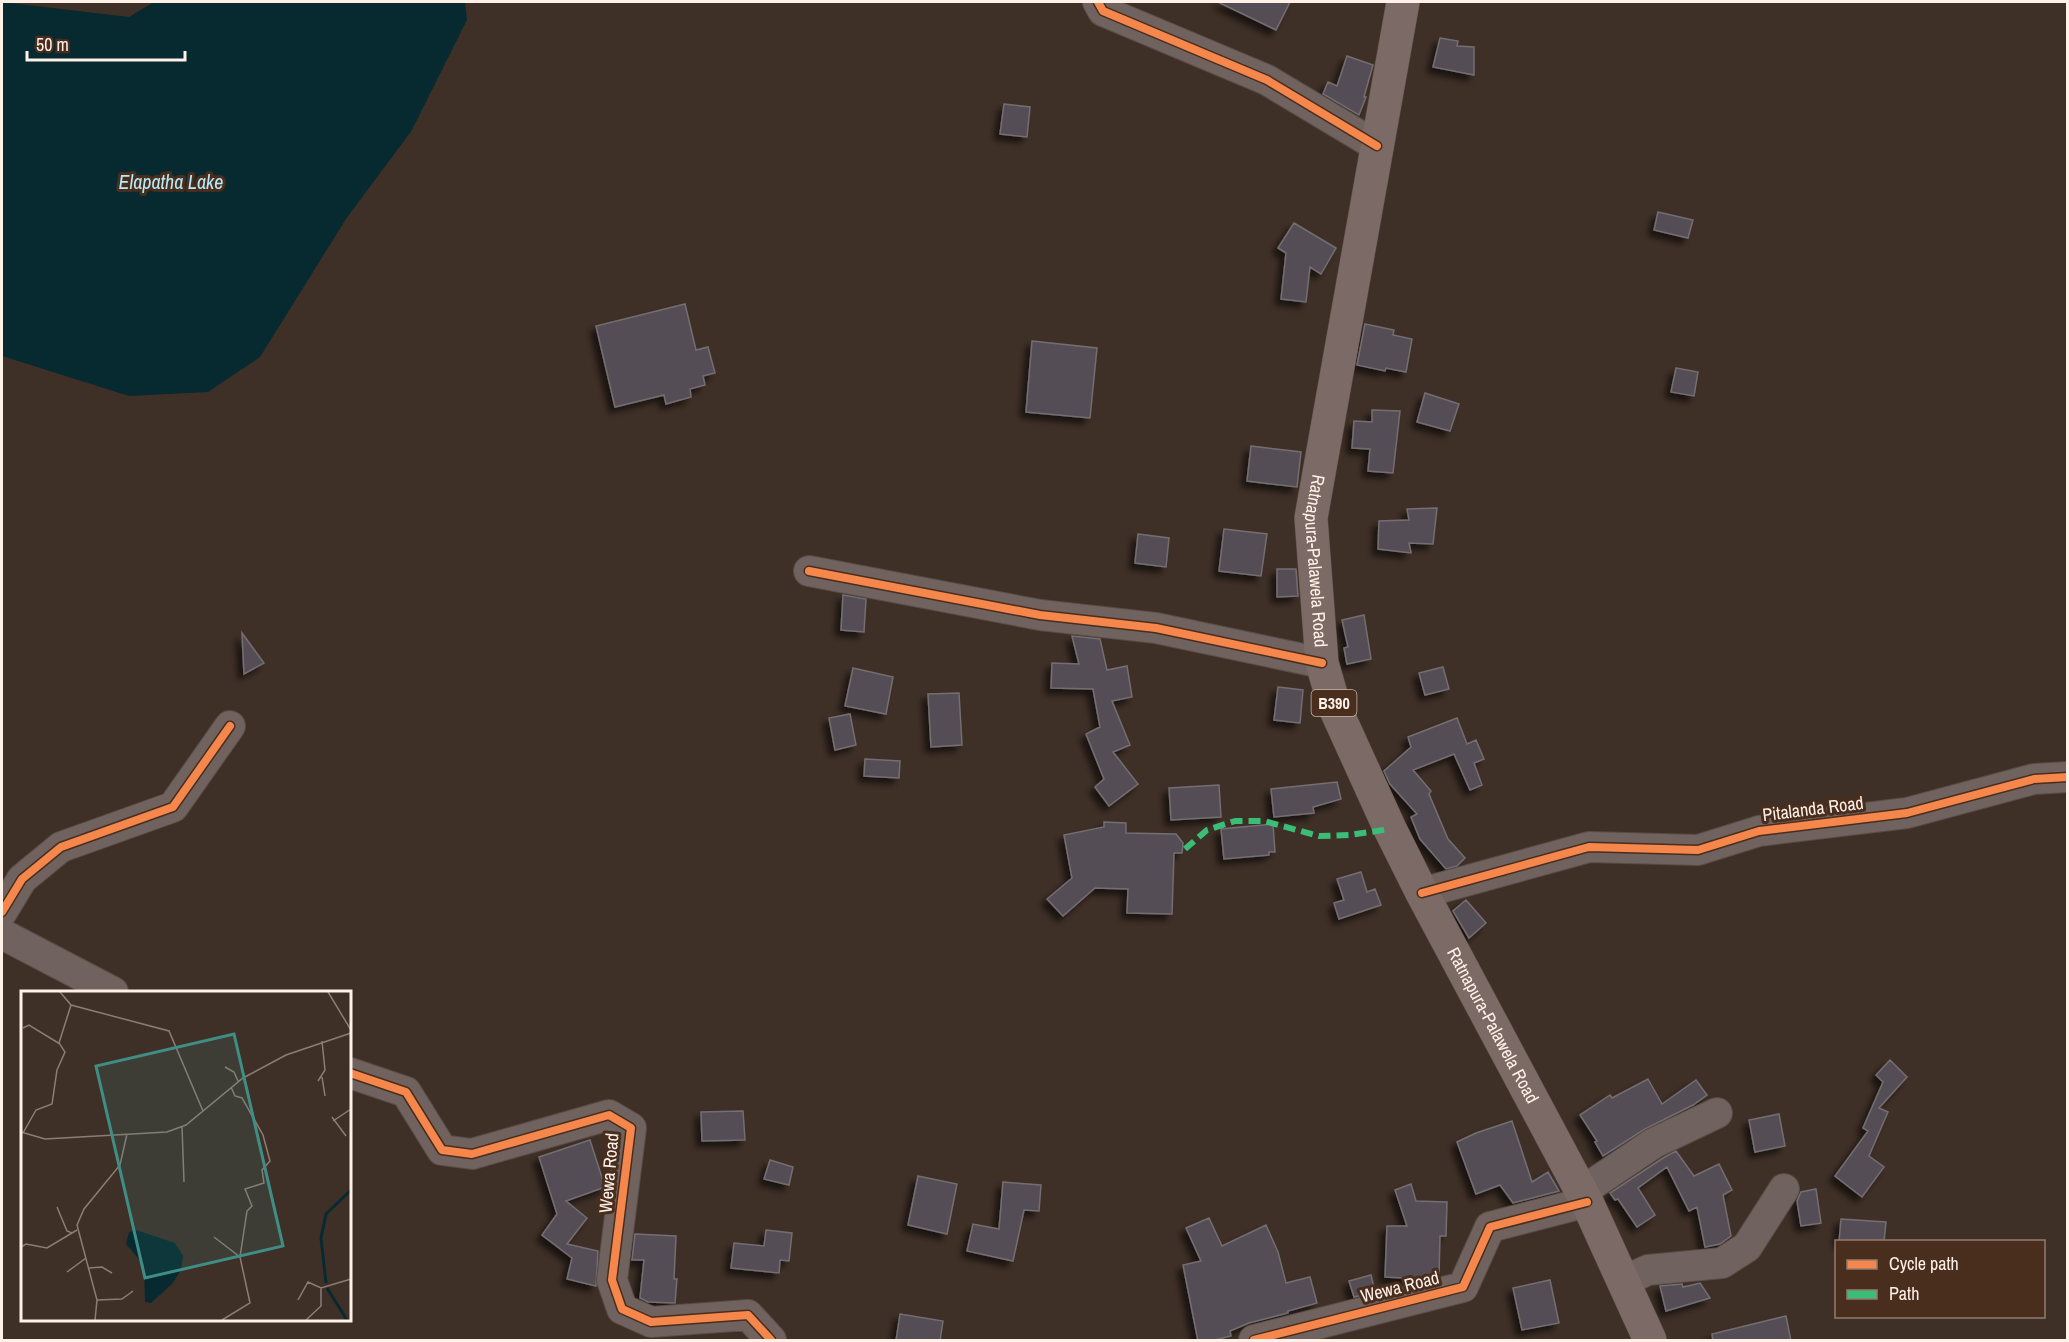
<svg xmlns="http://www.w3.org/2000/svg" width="2069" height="1342" viewBox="0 0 2069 1342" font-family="'Archivo Narrow',sans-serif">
	<defs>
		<filter id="shadow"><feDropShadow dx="-5.5" dy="5.5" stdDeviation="3" flood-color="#0009"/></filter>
	</defs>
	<rect width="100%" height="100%" fill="#3f3027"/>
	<path fill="#072930" d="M 2,2 L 129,17 L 154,2 L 465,2 L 467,20 L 412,130 L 346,219 L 260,357 L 208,392 L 129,396 L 2,356 Z"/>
	<path fill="#544d56" stroke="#746e71" stroke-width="1.5" filter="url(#shadow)" d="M 1218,2 L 1290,2 L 1276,30 Z
		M 1440,38 L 1458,41 L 1457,46 L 1474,47 L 1474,75 L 1433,67 Z
		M 1347,56 L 1373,65 L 1364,97 L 1366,97 L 1359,115 L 1323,94 L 1328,82 L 1337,86 Z
		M 1004,104 L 1030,107 L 1027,137 L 1000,134 Z
		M 1658,212 L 1693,220 L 1688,238 L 1654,230 Z
		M 1294,223 L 1336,248 L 1321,274 L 1310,267 L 1306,302 L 1281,299 L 1286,253 L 1278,248 Z
		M 685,304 L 696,350 L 708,347 L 715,373 L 703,376 L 705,385 L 690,389 L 691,397 L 666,404 L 664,395 L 615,407 L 596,326 Z
		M 1365,324 L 1394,330 L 1393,335 L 1412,339 L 1406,372 L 1386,368 L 1385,371 L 1357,365 Z
		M 1032,341 L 1097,348 L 1090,418 L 1026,412 Z
		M 1676,368 L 1698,372 L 1694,396 L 1671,392 Z
		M 1425,393 L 1459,404 L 1450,431 L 1417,422 Z
		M 1372,410 L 1400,411 L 1393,473 L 1368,471 L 1370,449 L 1352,448 L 1354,421 L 1372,422 Z
		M 1251,446 L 1301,452 L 1297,487 L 1247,481 Z
		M 1437,508 L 1433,544 L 1409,543 L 1411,553 L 1378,549 L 1379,521 L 1409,520 L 1407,509 Z
		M 1224,529 L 1267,534 L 1261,576 L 1219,571 Z
		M 1138,534 L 1169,538 L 1166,567 L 1135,563 Z
		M 1277,569 L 1296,569 L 1298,596 L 1277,597 Z
		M 843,595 L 866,599 L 864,632 L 841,630 Z
		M 1364,615 L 1371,659 L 1347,664 L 1344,648 L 1348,647 L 1342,620 Z
		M 242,633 L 264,663 L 244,674 Z
		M 1072,636 L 1100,639 L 1107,670 L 1127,666 L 1132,697 L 1112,701 L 1130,745 L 1113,752 L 1138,784 L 1109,806 L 1095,787 L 1104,779 L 1086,734 L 1100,727 L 1093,689 L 1051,688 L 1052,663 L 1079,664 Z
		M 1443,667 L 1449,689 L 1425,695 L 1419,673 Z
		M 853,668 L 893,677 L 886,714 L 845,706 Z
		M 1278,687 L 1303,690 L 1300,723 L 1274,720 Z
		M 959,693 L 962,745 L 931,747 L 928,694 Z
		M 850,714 L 856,745 L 835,750 L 829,718 Z
		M 1457,718 L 1467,744 L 1476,740 L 1484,759 L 1474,763 L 1482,785 L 1470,790 L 1454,754 L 1413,770 L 1431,791 L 1429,794 L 1448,839 L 1465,858 L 1457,866 L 1446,869 L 1420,839 L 1411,817 L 1417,814 L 1390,784 L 1384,771 L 1411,747 L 1408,737 Z
		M 865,759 L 900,761 L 899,778 L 864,776 Z
		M 1337,782 L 1341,799 L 1313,807 L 1314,813 L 1274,817 L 1271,789 Z
		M 1219,785 L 1221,817 L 1171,820 L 1169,788 Z
		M 1104,822 L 1126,823 L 1126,833 L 1176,834 L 1183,843 L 1182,853 L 1174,853 L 1172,914 L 1127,913 L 1128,889 L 1095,888 L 1063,916 L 1047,899 L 1072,878 L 1064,835 L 1104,827 Z
		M 1273,824 L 1275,852 L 1269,852 L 1269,855 L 1224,859 L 1221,829 Z
		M 1361,872 L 1367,892 L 1375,889 L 1381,905 L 1339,919 L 1334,903 L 1344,900 L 1337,879 Z
		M 1466,900 L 1486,923 L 1469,938 L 1453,911 Z
		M 1890,1060 L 1907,1077 L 1879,1108 L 1888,1112 L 1869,1156 L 1884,1167 L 1862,1197 L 1835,1176 L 1868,1131 L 1863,1128 L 1883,1082 L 1876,1075 Z
		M 1648,1079 L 1662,1104 L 1696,1080 L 1707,1095 L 1693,1105 L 1645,1129 L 1603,1156 L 1595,1142 L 1597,1141 L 1580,1115 L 1610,1095 L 1612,1098 Z
		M 743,1111 L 745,1140 L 702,1141 L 701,1112 Z
		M 1779,1114 L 1785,1146 L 1755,1152 L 1749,1120 Z
		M 1512,1121 L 1532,1182 L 1548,1172 L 1559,1191 L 1513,1203 L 1500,1185 L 1476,1194 L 1457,1142 L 1476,1133 Z
		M 590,1140 L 605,1187 L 566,1201 L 587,1218 L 567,1244 L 598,1251 L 596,1286 L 567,1279 L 572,1258 L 542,1235 L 557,1214 L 539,1157 Z
		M 1676,1151 L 1694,1176 L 1719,1164 L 1732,1190 L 1723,1195 L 1731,1236 L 1720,1244 L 1705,1247 L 1697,1207 L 1689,1211 L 1667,1167 L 1638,1188 L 1655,1215 L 1637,1227 L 1618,1199 L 1615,1200 L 1610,1193 L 1663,1158 Z
		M 770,1160 L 793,1167 L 789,1185 L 764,1179 Z
		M 918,1176 L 957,1184 L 947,1234 L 908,1225 Z
		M 1003,1182 L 1041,1185 L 1039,1211 L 1024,1210 L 1013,1261 L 967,1251 L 973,1224 L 999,1229 Z
		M 1411,1184 L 1416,1201 L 1447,1202 L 1446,1236 L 1440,1236 L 1439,1275 L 1425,1279 L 1385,1277 L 1387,1226 L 1407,1226 L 1395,1190 Z
		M 1816,1189 L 1821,1223 L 1801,1226 L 1797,1201 L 1801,1192 Z
		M 1209,1218 L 1222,1246 L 1266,1225 L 1278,1252 L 1286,1283 L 1310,1277 L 1317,1303 L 1288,1311 L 1288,1313 L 1249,1323 L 1230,1331 L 1231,1336 L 1211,1341 L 1198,1341 L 1183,1265 L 1201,1261 L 1186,1228 Z
		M 1841,1219 L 1886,1222 L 1884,1242 L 1839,1242 Z
		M 766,1230 L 792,1233 L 789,1261 L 780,1260 L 779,1273 L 731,1268 L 734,1243 L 764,1246 Z
		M 635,1234 L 676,1236 L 674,1279 L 677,1279 L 675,1303 L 648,1302 L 640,1298 L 644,1260 L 632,1260 Z
		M 1371,1275 L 1375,1292 L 1354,1297 L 1349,1281 Z
		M 1550,1280 L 1559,1323 L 1522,1330 L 1513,1288 Z
		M 1700,1283 L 1710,1298 L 1666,1311 L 1660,1286 L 1682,1284 L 1683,1287 Z
		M 900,1314 L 943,1321 L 940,1341 L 896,1341 Z
		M 1786,1316 L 1791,1341 L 1713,1341 L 1712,1334 Z"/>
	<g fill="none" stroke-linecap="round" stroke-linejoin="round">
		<g stroke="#584c44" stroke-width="32">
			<path id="minor" d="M 1098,2 L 1103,11 L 1267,80 L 1377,146
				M 809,571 L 1040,615 L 1156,628 L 1322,663
				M 1422,893 L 1589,847 L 1698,850 L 1759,831 L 1907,813 L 2034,779 L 2068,777
				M 2,912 L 22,879 L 61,847 L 173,807 L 230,726
				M 2,934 L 113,992
				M 350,1073 L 406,1092 L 442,1150 L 472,1154 L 609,1115 L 631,1128 L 612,1280 L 622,1309 L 651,1322 L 748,1315 L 771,1340
				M 1581,1192 L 1654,1143 L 1717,1113
				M 1624,1281 L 1648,1270 L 1722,1263 L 1747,1247 L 1784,1189
				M 1254,1340 L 1463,1287 L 1490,1227 L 1587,1202"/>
		</g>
		<g stroke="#584c44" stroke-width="34">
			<g id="major">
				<path id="s1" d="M 1403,2 L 1311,518 L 1322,663 L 1335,708 L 1390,829 L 1422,893 L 1587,1202 L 1650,1340"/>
			</g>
		</g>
		<use href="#minor" stroke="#6f625f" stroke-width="30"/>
		<use href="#major" stroke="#7b6a65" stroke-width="33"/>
		<path stroke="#3abd76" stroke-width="6" stroke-dasharray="12 6" stroke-linecap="butt" d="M 1185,849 L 1207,830 L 1235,821 L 1264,821 L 1319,836 L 1350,835 L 1390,829"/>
		<g stroke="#492d1d" stroke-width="11">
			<path id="cycleway" d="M 1098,2 L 1103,11 L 1267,80 L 1377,146
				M 809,571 L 1040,615 L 1156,628 L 1322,663
				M 1422,893 L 1589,847 L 1698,850 L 1759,831 L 1907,813 L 2034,779 L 2068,777
				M 2,912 L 22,879 L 61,847 L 173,807 L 230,726
				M 350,1073 L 406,1092 L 442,1150 L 472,1154 L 609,1115 L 631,1128 L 612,1280 L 622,1309 L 651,1322 L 748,1315 L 771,1340
				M 1254,1340 L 1463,1287 L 1490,1227 L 1587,1202"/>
		</g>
		<use href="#cycleway" stroke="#f5874c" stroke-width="8"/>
	</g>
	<g text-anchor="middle" stroke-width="6" stroke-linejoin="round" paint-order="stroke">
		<rect fill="#492d1d" stroke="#c8b6ab" stroke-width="1.5" x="1311.5" y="690" width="45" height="26" rx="4.5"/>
		<g font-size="16" font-weight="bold" fill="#fff0e8">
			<text x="1334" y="709">B390</text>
		</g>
		<g font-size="18" fill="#fff0e8" stroke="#492d1d">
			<text dy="6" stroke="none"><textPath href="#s1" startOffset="567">Ratnapura-Palawela Road</textPath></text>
			<text transform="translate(1813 809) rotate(-7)" y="6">Pitalanda Road</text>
			<text dy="6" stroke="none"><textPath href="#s1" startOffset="1071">Ratnapura-Palawela Road</textPath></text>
			<text transform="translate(609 1173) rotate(-85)" y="6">Wewa Road</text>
			<text transform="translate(1400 1287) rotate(-14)" y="6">Wewa Road</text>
		</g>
		<g font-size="20" font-style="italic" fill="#b6eaf9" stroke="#492d1d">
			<text x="171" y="189">Elapatha Lake</text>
		</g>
	</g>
	<g transform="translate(21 991)">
		<rect width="330" height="330" fill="#3f3027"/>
		<path d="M 115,239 L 154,252 L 162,265 L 160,279 L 151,293 L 130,312 L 124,311 L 123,274 L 105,253 L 108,241 Z" fill="#072930"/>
		<path fill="none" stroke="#072930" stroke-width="3" d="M 305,292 L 300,247 L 305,223 L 330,199M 306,297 L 326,329"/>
		<path fill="none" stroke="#8c7d74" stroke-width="1.5" d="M 39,1 L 50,14 L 148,40 L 182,120M 307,1 L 330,39M 2,37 L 8,34 L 39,53M 204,76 L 213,81 L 217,90M 301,86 L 304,105M 297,90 L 304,79 L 301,50M 311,126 L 325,145M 312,130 L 330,118M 161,136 L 163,191M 0,141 L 24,148 L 146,141 L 165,134 L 222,87 L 265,64 L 330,42M 2,142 L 15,119 L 31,113 L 36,79 L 44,61 L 38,52 L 50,14M 36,216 L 46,240 L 51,242M 193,246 L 219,266M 0,256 L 5,253 L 26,257 L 56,239M 68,277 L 81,276 L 91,282M 46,281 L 65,267M 76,309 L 101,308 L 112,300M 277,309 L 287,291 L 300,297 L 330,288M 74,329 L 76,309 L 56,234 L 63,218 L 99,174 L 106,143M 201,329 L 229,312 L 219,266 L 226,220 L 231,215 L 224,198 L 243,192 L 241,179 L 249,170 L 242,144 L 221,107 L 214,105 L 210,96M 285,329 L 300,315 L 300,297"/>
		<path fill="#3f8e86" fill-opacity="0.15" stroke="#3f8e86" stroke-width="3" d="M 213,43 L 262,255 L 124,287 L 75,75 Z"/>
		<rect width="330" height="330" fill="none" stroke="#fff0e8" stroke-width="3"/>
	</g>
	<rect width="2069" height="1342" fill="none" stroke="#fff0e8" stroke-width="6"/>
	<rect x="1835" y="1240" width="210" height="78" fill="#492d1d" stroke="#927b6e" stroke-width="1.5"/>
	<rect x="1847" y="1260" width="30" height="9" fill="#f5874c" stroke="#927b6e" stroke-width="1.5"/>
	<text x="1889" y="1270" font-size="18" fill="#fff0e8">Cycle path</text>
	<rect x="1847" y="1290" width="30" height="9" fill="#3abd76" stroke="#927b6e" stroke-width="1.5"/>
	<text x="1889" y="1300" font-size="18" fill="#fff0e8">Path</text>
	<path d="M27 51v9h158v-9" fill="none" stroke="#fff0e8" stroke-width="3"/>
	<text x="36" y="51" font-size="18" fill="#fff0e8" stroke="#492d1d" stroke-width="4.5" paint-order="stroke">50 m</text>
</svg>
